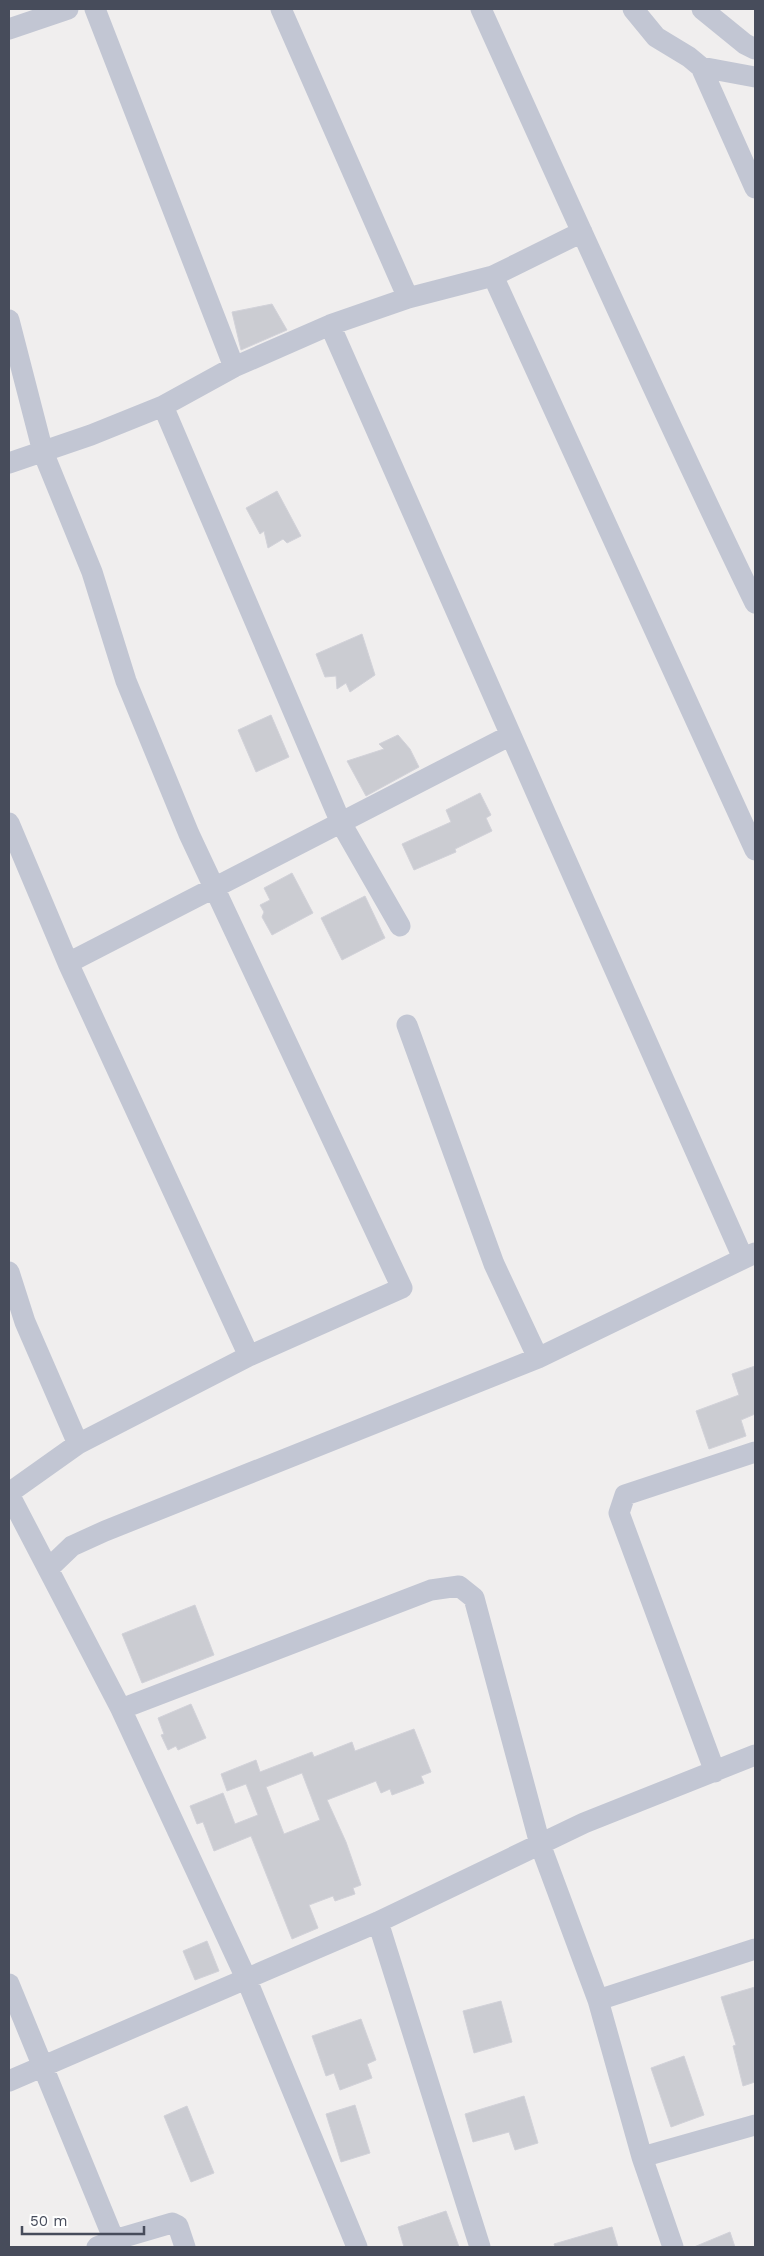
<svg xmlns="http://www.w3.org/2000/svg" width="764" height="2256" viewBox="0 0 764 2256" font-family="'Work Sans',sans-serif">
	<rect width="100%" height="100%" fill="#f0eeee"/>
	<path fill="#cbccd2" stroke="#d2d2d9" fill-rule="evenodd" d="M 272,304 L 287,330 L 241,350 L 232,312 Z
		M 277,491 L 301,536 L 287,543 L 283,539 L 268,548 L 264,531 L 260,534 L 246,508 Z
		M 362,634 L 375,675 L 350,692 L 346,683 L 337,689 L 336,676 L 325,677 L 316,654 Z
		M 271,715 L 289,757 L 256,772 L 238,730 Z
		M 398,735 L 410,749 L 419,767 L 366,796 L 347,761 L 384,749 L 379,744 Z
		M 480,793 L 491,815 L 486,818 L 492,831 L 455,849 L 456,852 L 414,870 L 402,844 L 451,822 L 446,810 Z
		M 292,873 L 313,913 L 272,935 L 262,917 L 264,912 L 260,905 L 270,900 L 264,888 Z
		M 365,896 L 385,938 L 342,960 L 321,918 Z
		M 755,1366 L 755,1414 L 741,1420 L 746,1436 L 709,1449 L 696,1411 L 739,1395 L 732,1374 Z
		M 195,1605 L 214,1655 L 142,1683 L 122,1634 Z
		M 191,1704 L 206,1738 L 178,1750 L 176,1746 L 168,1750 L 161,1735 L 164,1734 L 158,1718 Z
		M 414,1729 L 431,1772 L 421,1776 L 424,1783 L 392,1795 L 390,1789 L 381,1793 L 376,1781 L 327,1800 L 346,1842 L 361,1885 L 353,1888 L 355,1894 L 335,1901 L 333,1896 L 309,1905 L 318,1928 L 292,1939 L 251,1836 L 214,1851 L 203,1822 L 197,1824 L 190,1806 L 223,1793 L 235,1824 L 258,1815 L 246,1784 L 227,1791 L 221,1774 L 256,1760 L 260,1772 L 312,1752 L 314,1757 L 352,1742 L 355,1751 ZM 302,1773 L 320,1820 L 284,1834 L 266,1787 Z
		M 207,1941 L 219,1971 L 195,1980 L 183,1951 Z
		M 755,1987 L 755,2082 L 743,2086 L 733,2046 L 736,2045 L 721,1997 Z
		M 501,2001 L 512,2042 L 474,2053 L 463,2011 Z
		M 361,2019 L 376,2060 L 367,2064 L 372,2078 L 340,2090 L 334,2073 L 326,2076 L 312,2036 Z
		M 684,2056 L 704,2115 L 671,2127 L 651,2068 Z
		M 524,2096 L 538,2143 L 515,2150 L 509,2132 L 473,2142 L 465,2114 Z
		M 355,2105 L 370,2153 L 341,2162 L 326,2114 Z
		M 187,2106 L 214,2173 L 191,2182 L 164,2116 Z
		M 446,2211 L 459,2247 L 404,2247 L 398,2227 Z
		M 612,2227 L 618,2247 L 555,2247 L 554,2244 Z
		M 730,2232 L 735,2247 L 694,2247 Z"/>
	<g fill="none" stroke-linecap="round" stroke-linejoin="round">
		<path stroke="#c2c6d3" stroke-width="21" d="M 95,9 L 234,367
			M 281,9 L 408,298
			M 481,9 C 571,208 660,407 755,603
			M 633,9 L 656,37 L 689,57 L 701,67 L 755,188
			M 702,9 L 745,44 L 755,49
			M 9,29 L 68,9
			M 701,67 L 755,77
			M 493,276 L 755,850
			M 9,320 L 43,452 L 92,572 L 126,681 L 189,834 L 402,1288 L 249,1356 L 78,1444 L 9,1493
			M 330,325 C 466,637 605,947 743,1258
			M 163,406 L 341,823 L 400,926
			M 9,463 L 91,435 L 163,406 L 234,367 L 330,325 L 408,298 L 493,276 L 582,232
			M 9,823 L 68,963 L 249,1356
			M 68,963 L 509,736
			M 407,1025 L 494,1264 L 538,1358
			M 9,1272 L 25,1322 L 78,1444
			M 9,1494 L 121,1709 L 246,1978 L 357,2247
			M 48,1569 L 72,1546 L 105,1531 L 538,1358 L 755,1253
			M 121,1709 L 431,1590 L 459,1586 L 474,1598 L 540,1844 L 598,2000 L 642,2157 L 673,2247
			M 715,1772 L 619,1513 L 625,1495 L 755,1452
			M 378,1922 L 480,2247
			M 9,1984 L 114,2240
			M 598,2000 L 755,1949
			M 9,2081 L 378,1922 L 584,1823 L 755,1755
			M 642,2157 L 755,2125
			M 97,2247 L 114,2240 L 172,2223 L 178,2226 L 185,2247"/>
	</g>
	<rect width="764" height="2256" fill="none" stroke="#474c5b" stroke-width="20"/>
	<path d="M22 2226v8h122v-8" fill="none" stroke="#474c5b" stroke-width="2.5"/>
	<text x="30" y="2226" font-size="15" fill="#474c5b" stroke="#ffffff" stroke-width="4" paint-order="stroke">50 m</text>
</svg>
